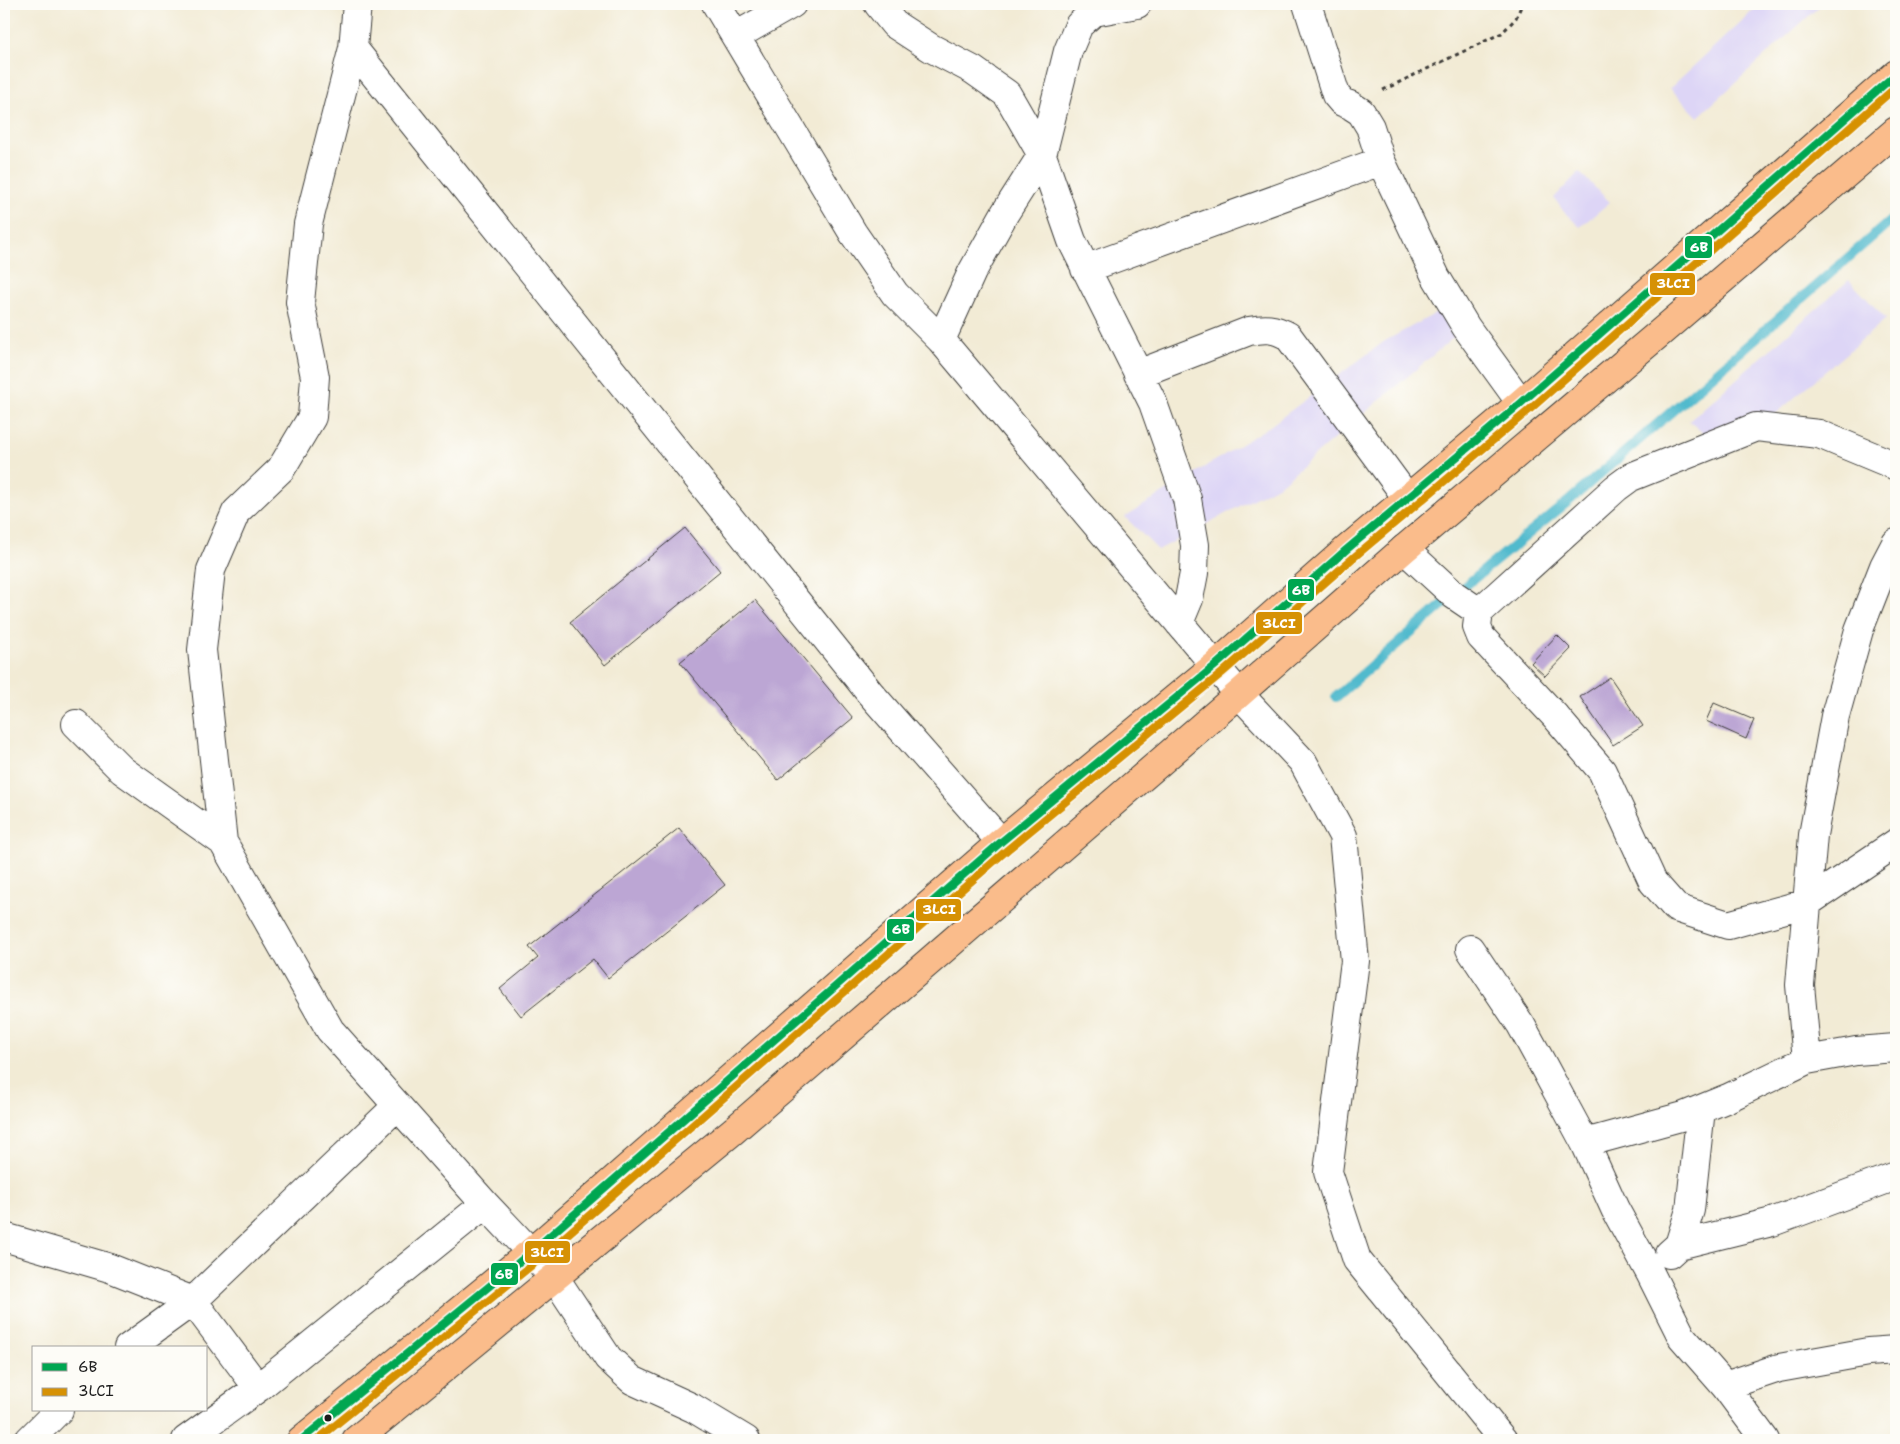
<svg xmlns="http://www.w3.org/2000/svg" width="1900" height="1444" viewBox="0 0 1900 1444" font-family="'Shantell Sans',sans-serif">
	<rect width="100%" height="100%" fill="#fdfcf7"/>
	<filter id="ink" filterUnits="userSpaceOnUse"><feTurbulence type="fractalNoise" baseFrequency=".02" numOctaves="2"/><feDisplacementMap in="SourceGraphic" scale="10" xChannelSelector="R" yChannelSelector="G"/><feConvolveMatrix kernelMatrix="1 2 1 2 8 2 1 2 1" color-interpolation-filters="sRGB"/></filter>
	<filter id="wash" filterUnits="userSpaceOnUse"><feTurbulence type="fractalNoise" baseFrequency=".0096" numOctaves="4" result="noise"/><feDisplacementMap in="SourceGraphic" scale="20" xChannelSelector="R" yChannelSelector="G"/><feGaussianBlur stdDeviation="1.12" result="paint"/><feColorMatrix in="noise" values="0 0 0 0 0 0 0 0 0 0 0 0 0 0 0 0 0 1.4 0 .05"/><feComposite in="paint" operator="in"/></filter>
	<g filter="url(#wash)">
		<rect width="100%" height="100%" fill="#f2ebd5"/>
		<path fill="#ddd5f6" d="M 1760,4 L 1822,4 L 1698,117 L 1670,88 Z
			M 1579,172 L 1610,202 L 1580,227 L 1564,212 L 1554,198 Z
			M 1849,280 L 1886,319 L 1772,417 L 1718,446 L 1689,421 Z
			M 1453,304 L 1466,327 L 1281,484 L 1158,550 L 1125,517 L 1270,426 L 1385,341 Z"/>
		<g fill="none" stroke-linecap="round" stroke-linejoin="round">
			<path stroke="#51bacd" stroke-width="10" d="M 1336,697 L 1454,595 L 1570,500 L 1896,216"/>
		</g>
		<g id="blocks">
			<path fill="#bca6d4" d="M 685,528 L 720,571 L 605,665 L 570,622 Z
				M 755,600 L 853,718 L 778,780 L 680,662 Z
				M 1557,635 L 1571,649 L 1545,676 L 1531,663 Z
				M 1610,677 L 1643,726 L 1613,745 L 1580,697 Z
				M 1714,703 L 1754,720 L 1746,739 L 1706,721 Z
				M 679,828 L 725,885 L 608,978 L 593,959 L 521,1016 L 500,989 L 538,958 L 529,947 Z"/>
		</g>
	</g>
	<g filter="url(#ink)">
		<use href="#blocks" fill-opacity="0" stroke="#3c3b38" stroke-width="1"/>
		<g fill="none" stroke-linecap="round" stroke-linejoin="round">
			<g stroke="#3c3b38" stroke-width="30">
				<path id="minor" d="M 357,4 L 353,48 L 308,224 L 300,302 L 315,377 L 312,417 L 281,469 L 236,512 L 211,570 L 202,650 L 223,842 L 330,1030 L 485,1204 L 555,1278 L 608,1358 L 632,1380 L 693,1408 L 746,1440
					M 716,4 L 853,233 L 895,294 L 941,340 L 1239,694 L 1303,762 L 1343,836 L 1355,961 L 1328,1172 L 1357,1260 L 1503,1440
					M 878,4 L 894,24 L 931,48 L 973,70 L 1007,94 L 1042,155 L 1072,241 L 1153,403 L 1187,499 L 1195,545 L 1194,573 L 1189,599 L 1179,623
					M 1307,4 L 1336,95 L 1342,102 L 1350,105 L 1361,112 L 1370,127 L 1381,161 L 1436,277 L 1466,327 L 1521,403
					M 736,36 L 792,4
					M 353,48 L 870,693 L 1001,842
					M 1085,269 L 1381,161
					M 941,340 L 972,272 L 1005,213 L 1042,155 L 1068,51 L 1079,25 L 1094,12 L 1137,4
					M 1138,374 L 1249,331 C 1265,328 1274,328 1288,336 L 1408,499
					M 1404,549 L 1454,595 L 1479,612 L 1616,488 L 1631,477 L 1756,427 L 1819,434 L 1896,466
					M 1479,612 L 1477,627 L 1481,637 L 1555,716 L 1602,771 L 1653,882 L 1676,908 L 1728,925 L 1807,903 L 1896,843
					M 76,724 L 122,770 L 223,842
					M 1470,949 L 1521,1025 L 1544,1067 L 1585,1143 L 1615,1209 L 1650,1273 L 1682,1337 L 1725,1386 L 1765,1440
					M 1807,1060 L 1800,985 L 1813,835 L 1835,716 L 1859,630 L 1884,566 L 1896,543
					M 1585,1143 L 1684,1116 L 1728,1098 L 1807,1060 L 1856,1051 L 1896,1048
					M 4,1237 L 110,1268 L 193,1301 L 258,1388
					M 1679,1245 L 1772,1222 L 1896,1176
					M 1669,1254 L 1679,1245 L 1690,1210 L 1701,1109
					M 128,1348 L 193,1301 L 397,1106
					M 1725,1386 L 1779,1368 L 1868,1352 L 1896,1350
					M 29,1440 L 59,1410
					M 186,1440 L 258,1388 L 485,1204"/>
			</g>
			<g stroke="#3c3b38" stroke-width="30">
				<path id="major" d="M 301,1440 L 530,1253 L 1001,842 L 1216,665 L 1346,550 L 1521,403 L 1896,74
					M 356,1440 L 733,1131 L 1239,694 L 1404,549 L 1661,332 L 1896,131"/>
			</g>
			<path stroke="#3c3b38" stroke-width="3" stroke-dasharray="4 4" stroke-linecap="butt" d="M 1383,90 L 1502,33 L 1516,18 L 1522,4"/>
			<use href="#minor" stroke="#fff" stroke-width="28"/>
			<use href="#major" stroke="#fabc8b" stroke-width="28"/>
			<g stroke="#fdfcf7" stroke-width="11">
				<path id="bus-1" d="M 301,1440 L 530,1253 L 1001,842 L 1216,665 L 1346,550 L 1521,403 L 1896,74"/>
			</g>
			<g stroke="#fdfcf7" stroke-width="11">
				<path id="bus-2" d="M 317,1440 L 537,1261 L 1007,850 L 1222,673 L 1353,558 L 1528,411 L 1896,87"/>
			</g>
			<use href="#bus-1" stroke="#00a651" stroke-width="8"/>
			<use href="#bus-2" stroke="#d69104" stroke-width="8"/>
		</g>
	</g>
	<circle fill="#1c1c1c" stroke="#fdfcf7" stroke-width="2" cx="328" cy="1418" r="4.5"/>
	<g stroke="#fdfcf7" stroke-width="2">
		<rect x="1684" y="235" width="29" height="24" rx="5" fill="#00a651"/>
		<rect x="1649" y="272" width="47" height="24" rx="5" fill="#d69104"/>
		<rect x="1287" y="578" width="28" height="24" rx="5" fill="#00a651"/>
		<rect x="1255" y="611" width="48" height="24" rx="5" fill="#d69104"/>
		<rect x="915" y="898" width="47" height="24" rx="5" fill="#d69104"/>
		<rect x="886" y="918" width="29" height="24" rx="5" fill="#00a651"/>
		<rect x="524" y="1240" width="47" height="24" rx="5" fill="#d69104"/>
		<rect x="490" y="1262" width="29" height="24" rx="5" fill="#00a651"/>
	</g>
	<g font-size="14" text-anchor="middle" font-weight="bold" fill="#fff">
		<text x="1699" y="252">6B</text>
		<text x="1673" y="288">3LCI</text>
		<text x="1301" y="595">6B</text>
		<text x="1279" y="628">3LCI</text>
		<text x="939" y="914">3LCI</text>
		<text x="901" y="934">6B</text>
		<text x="547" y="1257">3LCI</text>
		<text x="504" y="1279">6B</text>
	</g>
	<rect width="1900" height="1444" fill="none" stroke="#fdfcf7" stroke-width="20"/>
	<rect x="32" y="1346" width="175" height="65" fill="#fdfcf7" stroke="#a3a29f"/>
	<rect x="42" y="1363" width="25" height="8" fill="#00a651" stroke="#a3a29f"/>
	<text x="78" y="1372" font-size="15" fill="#1c1c1c">6B</text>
	<rect x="42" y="1388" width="25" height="8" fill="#d69104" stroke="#a3a29f"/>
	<text x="78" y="1396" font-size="15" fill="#1c1c1c">3LCI</text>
</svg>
